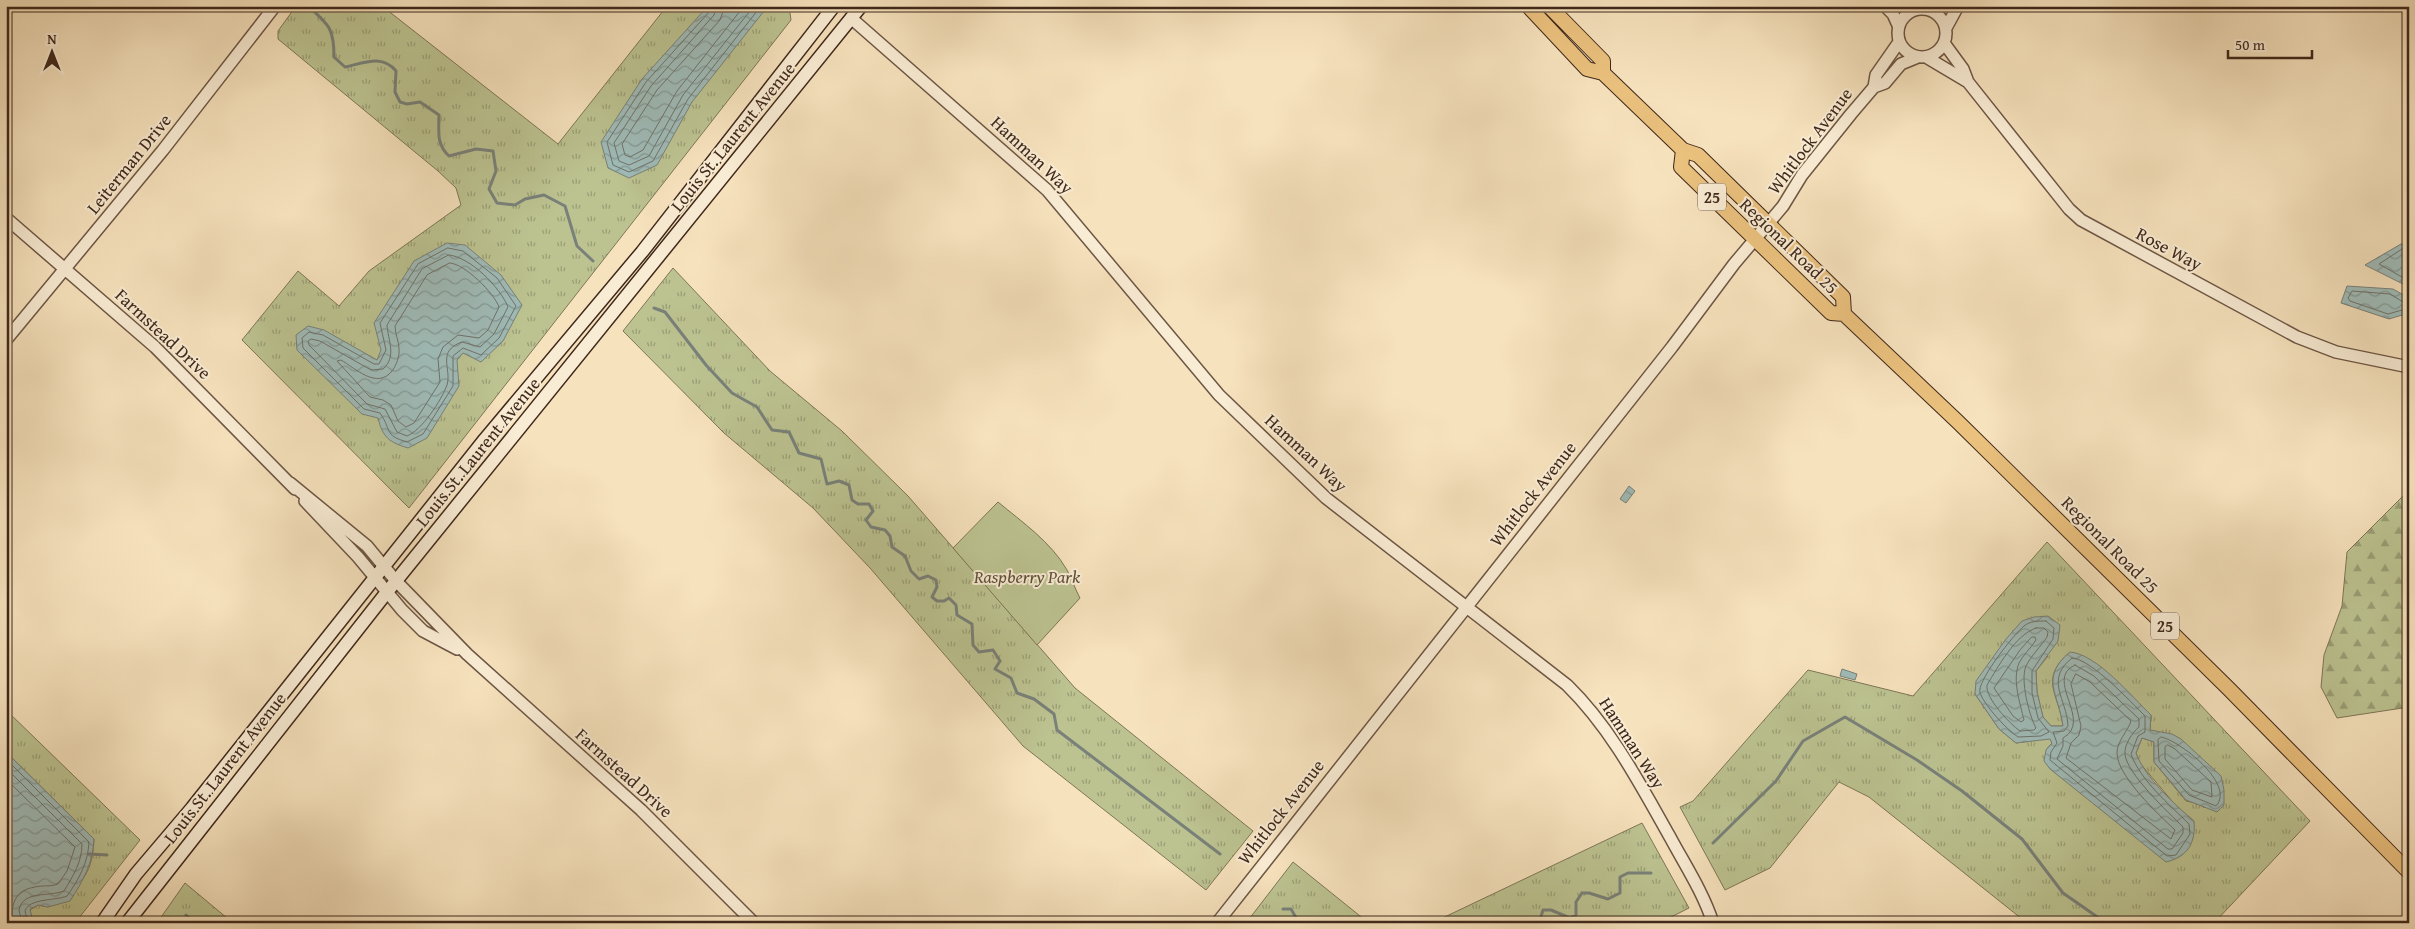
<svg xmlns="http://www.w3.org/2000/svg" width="2415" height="929" viewBox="0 0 2415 929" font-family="'Gentium Book Plus',serif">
	<defs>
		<pattern id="grass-tufts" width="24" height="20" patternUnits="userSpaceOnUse" patternTransform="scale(1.25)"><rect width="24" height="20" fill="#bcc391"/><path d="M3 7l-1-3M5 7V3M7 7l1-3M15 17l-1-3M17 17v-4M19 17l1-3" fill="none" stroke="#9a9e76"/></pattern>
		<pattern id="forest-firs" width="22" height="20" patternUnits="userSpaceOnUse" patternTransform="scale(1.25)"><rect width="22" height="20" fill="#bcc391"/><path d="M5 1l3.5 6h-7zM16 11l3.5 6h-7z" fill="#9a9e76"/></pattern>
		<pattern id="water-waves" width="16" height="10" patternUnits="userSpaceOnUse" patternTransform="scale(1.25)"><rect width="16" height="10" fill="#9fbcb9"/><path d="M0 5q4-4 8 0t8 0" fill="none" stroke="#839996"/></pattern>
	</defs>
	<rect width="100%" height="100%" fill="#f6e2bd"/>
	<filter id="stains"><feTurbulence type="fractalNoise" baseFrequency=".004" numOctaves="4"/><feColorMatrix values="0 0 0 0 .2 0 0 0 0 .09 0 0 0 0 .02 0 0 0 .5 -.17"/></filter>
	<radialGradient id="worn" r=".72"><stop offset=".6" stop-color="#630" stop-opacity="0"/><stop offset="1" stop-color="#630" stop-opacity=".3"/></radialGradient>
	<path fill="url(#grass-tufts)" stroke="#7e7656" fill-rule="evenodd" d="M 296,6 L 382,6 L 558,144 L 667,6 L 789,6 L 791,20 L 409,508 L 242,340 L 298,271 L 339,306 L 369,271 L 461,205 L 456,188 L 438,171 L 278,39 L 278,31 Z
		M 673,268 L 770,371 L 842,431 L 908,496 L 1075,688 L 1253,831 L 1206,890 L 1023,746 L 870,568 L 813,508 L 724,433 L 623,331 Z
		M 2047,542 L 2310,821 L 2214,923 L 2027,923 L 1869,797 L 1839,782 L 1770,868 L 1725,890 L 1680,807 L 1693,801 L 1808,670 L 1913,696 ZM 2070,652 L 2151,715 L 2150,730 L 2158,732 L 2204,808 L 2200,804 L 2186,801 L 2154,762 L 2154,742 L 2142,738 L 2136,753 L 2139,762 L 2177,807 L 2194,821 L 2046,750 L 2052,743 L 2050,738 L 2016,743 L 1999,729 L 1975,694 L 2048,656 L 2036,671 L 2037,692 L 2043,717 L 2051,726 L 2063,726 C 2059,694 2038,679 2070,652 Z
		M 6,710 L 140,840 L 75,923 L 33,923 L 30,910 L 38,905 L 48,907 C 79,884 92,880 94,839 L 6,752 Z
		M 1642,823 L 1689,908 L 1659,923 L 1432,923 Z
		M 1293,862 L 1365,920 L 1369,923 L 1246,923 Z
		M 185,883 L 233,923 L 157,923 Z"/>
	<path fill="url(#forest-firs)" stroke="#7e7656" d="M 2409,490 L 2409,707 L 2337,718 L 2321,687 L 2324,655 L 2342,606 L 2347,552 Z"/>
	<path fill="#bcc391" stroke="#7e7656" d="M 998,502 C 1022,522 1051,542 1067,570 C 1072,579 1075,589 1080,598 L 1037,645 L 953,548 Z"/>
	<path fill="url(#water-waves)" stroke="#79817a" d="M 708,6 L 768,6 L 692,102 L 657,165 L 629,178 L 608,168 L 601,142 L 642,79 Z
		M 447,243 L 465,245 L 501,275 L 522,305 L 503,341 L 481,362 L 463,353 L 457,360 L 459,386 L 427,438 L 408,448 C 389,442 383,438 378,418 L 362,414 L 297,350 L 296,335 L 308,326 L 324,330 L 377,360 L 381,350 L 374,323 L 414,261 Z
		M 2401,244 L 2409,244 L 2409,287 L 2365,265 Z
		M 2347,286 L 2393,289 L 2409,298 L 2409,313 L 2389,319 L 2341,303 Z
		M 1629,486 L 1635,491 L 1626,503 L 1620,499 Z
		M 2048,616 L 2060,625 L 2058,641 L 2036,671 L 2037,692 L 2043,717 L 2051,726 L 2063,726 C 2059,694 2039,678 2070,652 C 2097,654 2132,697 2151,715 L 2150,730 L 2172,734 L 2181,739 L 2221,776 L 2224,790 L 2224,805 L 2217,812 L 2186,800 L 2154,762 L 2154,742 L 2142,738 L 2136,753 C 2144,776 2175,805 2194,821 C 2196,842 2188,857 2166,862 L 2050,769 L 2044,761 L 2046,750 L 2052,743 L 2050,739 L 2016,743 L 1999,729 L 1975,694 L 1976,681 L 2006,639 L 2022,621 L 2034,617 Z
		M 1842,669 L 1857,674 L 1855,680 L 1840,676 Z
		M 6,752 L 94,839 C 93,863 83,881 70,901 L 48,907 L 38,905 L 30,909 L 33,923 L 6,923 Z"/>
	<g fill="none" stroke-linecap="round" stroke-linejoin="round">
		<path stroke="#6f726a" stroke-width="1" d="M 711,6 L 710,11 L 646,82 L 607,142 L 613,165 L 629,172 L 653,161 L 688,99 L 761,6
			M 717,6 L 714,15 L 651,86 L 614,143 L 619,161 L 629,165 L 649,156 L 683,95 L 754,6
			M 725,6 L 720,20 L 657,90 L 622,144 L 625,155 L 630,157 L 643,150 L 677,91 L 744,6
			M 448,248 L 463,251 L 497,278 L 516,306 L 499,338 L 481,355 L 463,348 L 453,356 L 453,386 L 423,434 L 407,442 C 383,435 392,430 380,413 L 364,409 L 303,348 L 302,338 L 309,332 L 323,335 L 374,364 L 379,364 L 386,350 L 380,323 L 418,264 Z
			M 2409,249 L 2402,249 L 2379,264 L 2409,281
			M 449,255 C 470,257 500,287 508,307 L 494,334 L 480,347 L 462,342 C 436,351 452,369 447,385 C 441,401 422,430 407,436 L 397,432 L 385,409 L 367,404 L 309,345 L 308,341 L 311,339 L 320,341 L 371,370 L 383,369 C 397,357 388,340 387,325 L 422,269 Z
			M 450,263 C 465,264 494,293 499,307 L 488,330 L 479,338 L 458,335 L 443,347 L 438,359 L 440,382 L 414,423 L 406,427 L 398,421 L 391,405 L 383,400 L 370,397 L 337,361 L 341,360 C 355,368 377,390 392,371 C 396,366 400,356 399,349 C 399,341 395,334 395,326 L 427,275 Z
			M 2409,302 L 2403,302 L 2390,294 L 2352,291 L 2348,298 L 2350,301 L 2388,314 L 2409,308
			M 2046,621 L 2054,628 L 2053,639 L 2032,671 L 2032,693 L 2038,718 L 2049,732 L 2041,736 L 2018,737 C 2006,729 1985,706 1980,693 C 1976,682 2014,634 2024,626 C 2030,621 2038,621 2046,621 Z
			M 2036,628 L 2044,628 L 2048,632 L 2047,637 C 2041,646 2031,656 2026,666 C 2020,680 2029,715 2036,728 L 2034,730 L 2020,731 C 2010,724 1985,698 1987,685 C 1998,667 2015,635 2036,628 Z
			M 2032,637 L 2035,637 L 2036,640 C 2031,648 2023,655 2019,663 C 2012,680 2020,703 2024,720 L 2021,722 L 2013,716 L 1994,688 L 2020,650 Z
			M 2072,658 C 2090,658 2132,703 2145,716 L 2145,732 L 2138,736 L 2131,754 C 2140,780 2170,805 2189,824 L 2190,834 L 2176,855 L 2167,856 L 2050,760 L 2051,752 L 2057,743 L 2053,732 L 2064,731 L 2068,726 C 2067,699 2044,680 2072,658 Z
			M 2075,665 L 2094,676 L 2139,719 L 2139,727 C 2132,733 2124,745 2125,754 C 2126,773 2169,813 2183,827 L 2183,833 L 2172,849 L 2168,849 L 2057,759 L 2063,746 L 2063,738 C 2094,721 2043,679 2075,665 Z
			M 2076,674 L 2090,682 L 2131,721 C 2128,731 2117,741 2117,753 C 2117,776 2159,815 2175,830 L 2171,839 L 2066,758 L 2071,743 L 2079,735 L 2081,726 L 2071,684 Z
			M 2161,737 C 2179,740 2236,784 2216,806 L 2189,795 L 2159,761 L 2158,740 Z
			M 2168,745 L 2175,749 L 2211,782 L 2212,797 L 2192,790 L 2165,759 L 2165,747 Z
			M 6,759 L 89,842 C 88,863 79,879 67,896 C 55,901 29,898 25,911 L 28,923
			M 6,768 L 82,844 C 82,862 73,876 64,891 C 49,897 23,890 19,910 L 22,923
			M 6,779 L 75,847 L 67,871 L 58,884 C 50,887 43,885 35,887 C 15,890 9,906 14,923"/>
		<path stroke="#79817a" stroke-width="3" d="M 308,6 C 329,25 334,28 334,57 L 345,67 C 364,63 382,54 396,71 L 395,92 L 400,102 L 407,104 L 420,102 L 439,115 C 439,132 436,144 449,156 L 476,149 L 493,151 L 496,171 L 489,189 L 497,203 L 515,205 L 525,199 L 544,195 L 565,206 L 577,246 L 593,261
			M 654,308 L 665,312 L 706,365 L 732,393 L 757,407 L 772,430 L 789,432 L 799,453 L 821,459 L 827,484 L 839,481 L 849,485 L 852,500 L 858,504 L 869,504 L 873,511 L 866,520 L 871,527 L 885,530 L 890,536 L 892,547 L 905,556 L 911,571 L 919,579 L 928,576 L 936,580 L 937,587 L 932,597 L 937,601 L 944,601 L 949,598 L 956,605 L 957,615 L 972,624 L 973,645 L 979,652 L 993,650 L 1000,661 L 995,669 L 1011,678 L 1017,693 L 1034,699 L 1054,714 L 1057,730 L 1220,854
			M 1713,843 L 1776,781 L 1803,741 L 1845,717 L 1917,760 L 1962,791 L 2022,839 L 2063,893 L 2106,923
			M 89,854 L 107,855
			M 1283,909 L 1291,909 L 1299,923
			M 186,915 L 195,923
			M 1314,923 L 1315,923
			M 1539,923 L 1543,910 L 1551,910 L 1570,918 L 1576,915 L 1576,902 L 1582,893 L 1589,893 L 1608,899 L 1620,893 L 1620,877 L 1628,873 L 1651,873"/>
		<g stroke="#6d5644" stroke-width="14">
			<path id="tertiary" d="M 1885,6 L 1893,14 L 1898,25
				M1898 33a24 24 0 1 1 48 0a24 24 0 1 1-48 0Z
				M 851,18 L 1047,190 L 1219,395 L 1326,498 L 1567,685 C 1611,728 1640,784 1670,837 C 1685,865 1703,892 1713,923
				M 1946,28 L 1958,6
				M 1944,43 L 1963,69 L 1968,82 L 2069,209 L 2081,220 L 2297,337 L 2336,352 L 2409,367
				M 1926,57 L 1968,82
				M 1874,87 L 1876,75 L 1899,42
				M 6,218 L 155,347 L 295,489
				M 6,340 L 163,150 L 275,6
				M 290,483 L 367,546 L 396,581 L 467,654 L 641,810 L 754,923
				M 305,501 L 358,557 L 402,610 L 423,631 L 457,649
				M 1217,923 L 1672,347 L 1734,264 L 1783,206 L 1802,175 L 1851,114 L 1874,87 L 1885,83 L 1901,64 L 1918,57"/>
		</g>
		<g stroke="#3f281b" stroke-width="15">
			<path id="secondary" d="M 102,923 L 136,874 L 192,808 L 485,439 L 642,252 L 834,6
				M 127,923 L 387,592 L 861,6"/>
		</g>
		<g stroke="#3f281b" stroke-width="16">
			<path id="primary" d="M 1528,6 L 1587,69 L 1603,73 L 1683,150 L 1698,155 L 1843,297 L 1844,314
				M 1549,6 L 1603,61 L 1603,73
				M 1683,150 L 1681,167 L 1831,313 L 1844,314 L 1958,422 L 2229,689 L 2409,872"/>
		</g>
		<use href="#tertiary" stroke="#f9ecd4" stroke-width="11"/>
		<use href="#secondary" stroke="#f9ecd4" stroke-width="12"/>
		<use href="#primary" stroke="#ebc17e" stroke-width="14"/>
	</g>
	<g text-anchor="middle" stroke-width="4" stroke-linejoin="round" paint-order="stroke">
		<g fill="#f9ecd4" stroke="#776352" stroke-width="1">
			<rect x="1698" y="183.5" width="28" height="27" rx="4"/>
			<rect x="2151" y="612.5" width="28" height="27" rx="4"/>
		</g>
		<g font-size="16" font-weight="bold" fill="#3f281b">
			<text x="1712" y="203">25</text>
			<text x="2165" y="632">25</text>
		</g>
		<g font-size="18" fill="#3f281b" stroke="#f9ecd4">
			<text transform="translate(733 137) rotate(-51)" y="6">Louis St. Laurent Avenue</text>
			<text transform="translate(1810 141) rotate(-53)" y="6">Whitlock Avenue</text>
			<text transform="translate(1032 155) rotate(43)" y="6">Hamman Way</text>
			<text transform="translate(129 164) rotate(-51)" y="6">Leiterman Drive</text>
			<text transform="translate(1789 246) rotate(44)" y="6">Regional Road 25</text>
			<text transform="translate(2169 249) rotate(28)" y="6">Rose Way</text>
			<text transform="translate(163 334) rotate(43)" y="6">Farmstead Drive</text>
			<text transform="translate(478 452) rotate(-51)" y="6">Louis St. Laurent Avenue</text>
			<text transform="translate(1306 453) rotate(43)" y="6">Hamman Way</text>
			<text transform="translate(1533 494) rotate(-52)" y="6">Whitlock Avenue</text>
			<text transform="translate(2110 545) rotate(45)" y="6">Regional Road 25</text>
			<text transform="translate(1632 743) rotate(57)" y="6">Hamman Way</text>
			<text transform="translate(225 768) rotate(-52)" y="6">Louis St. Laurent Avenue</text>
			<text transform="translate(624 773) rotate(42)" y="6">Farmstead Drive</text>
			<text transform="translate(1281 812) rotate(-52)" y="6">Whitlock Avenue</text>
		</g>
		<g font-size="18" font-style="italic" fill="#5e4f38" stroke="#f9ecd4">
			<text x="1027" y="583">Raspberry Park</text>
		</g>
	</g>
	<rect width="2415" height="929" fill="none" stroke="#f6e2bd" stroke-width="25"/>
	<rect x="8" y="8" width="2400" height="914" fill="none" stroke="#3f281b" stroke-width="2.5"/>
	<rect x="12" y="12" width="2390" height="904" fill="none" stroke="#3f281b"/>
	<g transform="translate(52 52)" stroke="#f9ecd4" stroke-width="4" paint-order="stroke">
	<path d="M0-4L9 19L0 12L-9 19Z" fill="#3f281b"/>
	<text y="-8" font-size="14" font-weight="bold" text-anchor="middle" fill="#3f281b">N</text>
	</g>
	<path d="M2228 50v8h84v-8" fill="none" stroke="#3f281b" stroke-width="2.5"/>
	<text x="2235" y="50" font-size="15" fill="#3f281b" stroke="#f9ecd4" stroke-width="4" paint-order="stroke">50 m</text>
	<rect width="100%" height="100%" filter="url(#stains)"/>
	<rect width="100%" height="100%" fill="url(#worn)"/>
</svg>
